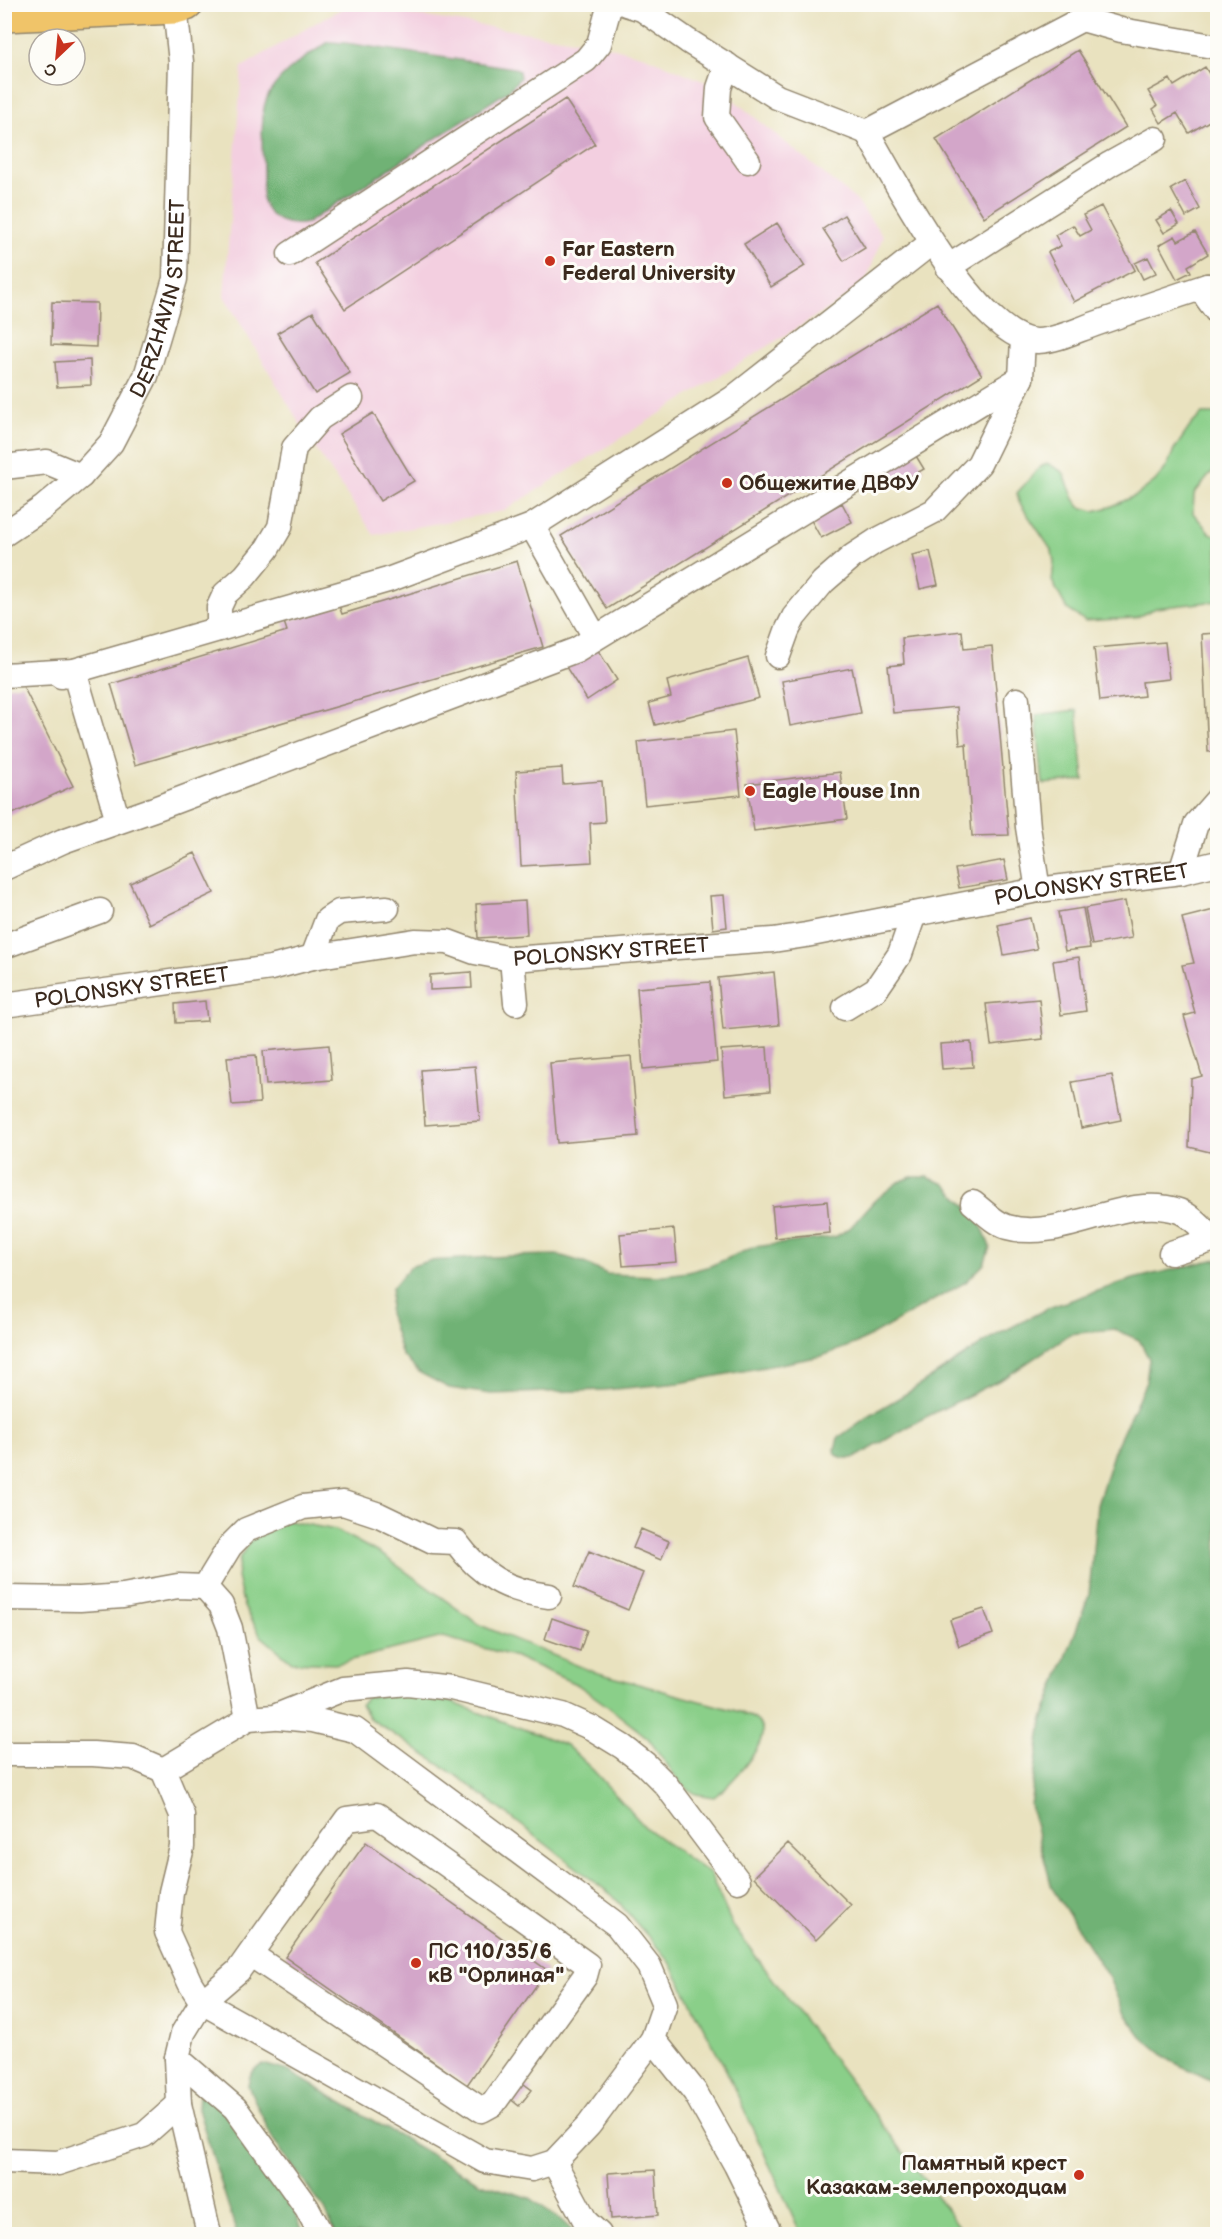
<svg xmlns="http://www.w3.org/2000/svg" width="1222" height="2239" viewBox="0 0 1222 2239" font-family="'Balsamiq Sans',sans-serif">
	<rect width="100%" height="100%" fill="#fdfcf7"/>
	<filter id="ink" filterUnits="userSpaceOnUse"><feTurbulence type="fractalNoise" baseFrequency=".0167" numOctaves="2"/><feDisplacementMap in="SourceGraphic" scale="12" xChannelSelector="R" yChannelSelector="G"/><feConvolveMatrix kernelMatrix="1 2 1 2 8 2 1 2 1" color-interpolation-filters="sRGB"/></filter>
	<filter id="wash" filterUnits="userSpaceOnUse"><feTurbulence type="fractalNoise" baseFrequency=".008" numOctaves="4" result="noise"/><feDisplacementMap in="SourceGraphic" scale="24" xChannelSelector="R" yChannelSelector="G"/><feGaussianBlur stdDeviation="1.35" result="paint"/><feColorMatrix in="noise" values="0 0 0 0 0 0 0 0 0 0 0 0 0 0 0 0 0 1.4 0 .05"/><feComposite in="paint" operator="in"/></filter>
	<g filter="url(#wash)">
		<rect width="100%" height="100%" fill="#e9e2bf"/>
		<path fill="#f3cfe0" d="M 350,5 L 599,44 L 645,56 L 719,88 L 856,200 L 883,236 L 864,286 L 504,511 L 374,535 L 306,434 L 224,296 L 242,67 L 322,19 Z"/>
		<path fill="#8acf89" stroke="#627c54" stroke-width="1.5" d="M 1202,414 L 1217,414 L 1217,466 L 1194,494 L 1193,513 L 1210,533 L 1217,536 L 1217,601 L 1156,608 L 1135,618 L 1085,621 L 1067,609 L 1052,581 L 1054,562 L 1052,551 L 1019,502 L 1017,493 L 1039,468 L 1047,463 L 1063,472 L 1074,499 L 1080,507 L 1094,511 L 1110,507 L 1137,495 L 1155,481 L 1166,468 L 1174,450 L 1191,425 Z
			M 1077,710 L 1084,780 L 1043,784 L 1036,715 Z
			M 283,1520 L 336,1530 L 384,1556 L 480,1625 L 591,1671 L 740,1712 C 749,1716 759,1719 762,1729 C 766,1747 728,1787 714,1797 L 696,1794 L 681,1784 L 648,1738 L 606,1705 L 578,1685 L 516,1657 L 443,1637 L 335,1664 L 292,1662 L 261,1636 L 244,1607 L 237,1577 L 240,1557 L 250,1541 Z
			M 397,1694 L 451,1702 L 566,1745 L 593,1770 L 646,1828 L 710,1874 L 733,1926 L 965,2234 L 801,2234 L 727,2072 L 670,1962 L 613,1896 L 460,1778 L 369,1718 L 361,1705 L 367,1697 Z"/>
		<path fill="#6fb275" stroke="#556e4a" stroke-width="1.5" d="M 329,42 L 345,43 L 514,68 L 519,71 L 520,78 L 508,91 L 307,223 C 290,227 269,221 263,201 C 261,195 263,185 263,178 C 263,159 261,138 263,119 C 263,110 265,100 270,92 C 283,71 308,55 329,42 Z
			M 911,1177 L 927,1177 L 945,1184 L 974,1214 L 984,1231 L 990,1247 L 984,1264 L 966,1282 L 860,1342 L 822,1356 L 680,1383 L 604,1390 L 491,1394 L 449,1388 L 420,1373 L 402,1355 L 389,1313 L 392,1288 L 410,1267 L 428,1261 L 509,1256 L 559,1255 L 582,1262 L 607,1274 L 656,1276 L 688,1272 L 710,1266 L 754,1247 L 835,1237 L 850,1228 L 874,1201 L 897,1183 Z
			M 1217,1259 L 1218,1259 L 1217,2083 L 1171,2061 L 1141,2036 L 1123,2011 L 1109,1978 L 1052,1888 L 1030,1805 L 1042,1722 L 1089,1595 L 1097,1505 L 1114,1451 L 1146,1382 L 1149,1359 L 1139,1340 L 1114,1329 L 1070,1334 L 1006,1377 L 918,1421 L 855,1458 L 844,1458 L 836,1455 L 835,1449 L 838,1438 L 870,1415 L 909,1392 L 991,1338 L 1048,1308 L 1133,1279 Z
			M 263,2064 L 288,2071 L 480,2183 L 530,2198 L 561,2220 L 576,2234 L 336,2234 L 325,2210 L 273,2140 L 248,2086 L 250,2076 L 255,2069 Z
			M 199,2093 L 215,2099 L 295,2212 L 304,2234 L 237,2234 L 198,2109 Z"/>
		<g id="blocks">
			<path fill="#d3a6c9" d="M 1078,50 L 1126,127 L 984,217 L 936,139 Z
				M 1205,67 L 1218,88 L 1218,95 L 1215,97 L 1218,101 L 1218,116 L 1189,133 L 1177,113 L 1161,123 L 1153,109 L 1157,106 L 1148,91 L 1170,79 L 1174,86 Z
				M 565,99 L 595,144 L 345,309 L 315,263 Z
				M 1185,181 L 1200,209 L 1186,217 L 1171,189 Z
				M 1101,206 L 1135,270 L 1074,302 L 1048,252 L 1061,246 L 1055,235 L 1073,225 L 1080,236 L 1091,230 L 1083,215 Z
				M 1171,211 L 1179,224 L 1164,233 L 1156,220 Z
				M 844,215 L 865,248 L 844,261 L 823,229 Z
				M 777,223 L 805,266 L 771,287 L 744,244 Z
				M 1195,232 L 1208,254 L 1188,266 L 1191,272 L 1177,279 L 1159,245 L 1175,236 L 1178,241 Z
				M 1148,257 L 1156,273 L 1143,279 L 1135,263 Z
				M 52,302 L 97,303 L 96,347 L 51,345 Z
				M 937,303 L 982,375 L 607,609 L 561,536 Z
				M 313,312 L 350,373 L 315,394 L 277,333 Z
				M 90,360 L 91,385 L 57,387 L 55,362 Z
				M 373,413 L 414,481 L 380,501 L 339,434 Z
				M 913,451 L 924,469 L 893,487 L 882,469 Z
				M 842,503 L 852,522 L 821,538 L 811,520 Z
				M 930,551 L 938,585 L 920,589 L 912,555 Z
				M 517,561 L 543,647 L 135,765 L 111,684 L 287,631 L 284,622 L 339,606 L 342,614 Z
				M 962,631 L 964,649 L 992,646 L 1009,835 L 972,836 L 966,744 L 960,745 L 957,707 L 893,713 L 888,666 L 904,664 L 902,638 Z
				M 1218,633 L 1218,751 L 1208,752 L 1202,634 Z
				M 1165,642 L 1169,679 L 1142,682 L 1144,696 L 1100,701 L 1094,648 Z
				M 594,644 L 617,680 L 587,700 L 564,664 Z
				M 748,658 L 759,698 L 655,725 L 649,703 L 671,697 L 667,681 Z
				M 852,668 L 861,713 L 790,726 L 782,681 Z
				M 22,684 L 73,786 L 4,818 L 4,687 Z
				M 734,731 L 741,795 L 645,805 L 638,742 Z
				M 562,768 L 563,784 L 602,781 L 605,822 L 590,823 L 592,862 L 521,866 L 516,771 Z
				M 840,772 L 847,819 L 754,831 L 747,784 Z
				M 195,853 L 214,893 L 149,924 L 130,883 Z
				M 1004,860 L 1008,880 L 959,888 L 955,869 Z
				M 724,895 L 727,927 L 713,929 L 710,896 Z
				M 525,901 L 527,935 L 478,938 L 476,904 Z
				M 1125,901 L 1132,938 L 1092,945 L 1085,908 Z
				M 1083,908 L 1090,948 L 1065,951 L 1058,912 Z
				M 1218,909 L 1218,1154 L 1189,1147 L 1191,1079 L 1202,1076 L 1184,1016 L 1195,1013 L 1182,965 L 1194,963 L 1182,918 Z
				M 1030,918 L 1037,949 L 1004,955 L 998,925 Z
				M 1079,957 L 1086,1011 L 1061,1015 L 1053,961 Z
				M 471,972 L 472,988 L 430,990 L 430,975 Z
				M 774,972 L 779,1025 L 723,1030 L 718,978 Z
				M 710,982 L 717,1062 L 643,1069 L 637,988 Z
				M 1039,999 L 1043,1039 L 991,1045 L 986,1004 Z
				M 205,1001 L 207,1021 L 176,1023 L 175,1004 Z
				M 971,1042 L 973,1067 L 942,1069 L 940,1044 Z
				M 329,1045 L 332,1080 L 266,1085 L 263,1051 Z
				M 767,1047 L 770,1091 L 725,1095 L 721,1050 Z
				M 256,1055 L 260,1103 L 232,1105 L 227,1057 Z
				M 631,1056 L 638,1136 L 557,1143 L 550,1063 Z
				M 475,1066 L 480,1121 L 425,1125 L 421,1070 Z
				M 1112,1075 L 1121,1120 L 1081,1128 L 1072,1082 Z
				M 827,1201 L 830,1233 L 775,1238 L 772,1206 Z
				M 674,1229 L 677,1262 L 623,1266 L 620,1234 Z
				M 641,1529 L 669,1541 L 661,1560 L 633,1548 Z
				M 589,1551 L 643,1573 L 628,1610 L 574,1587 Z
				M 984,1609 L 993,1634 L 959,1646 L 950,1620 Z
				M 552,1618 L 587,1630 L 580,1651 L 545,1639 Z
				M 366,1842 L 547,1970 L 467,2085 L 285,1957 Z
				M 788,1843 L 851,1905 L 816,1940 L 754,1877 Z
				M 520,2081 L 532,2090 L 519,2106 L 508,2097 Z
				M 655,2170 L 658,2215 L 611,2219 L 608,2173 Z"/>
		</g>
	</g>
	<g filter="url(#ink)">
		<use href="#blocks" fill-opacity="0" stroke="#92866e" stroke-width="1.5"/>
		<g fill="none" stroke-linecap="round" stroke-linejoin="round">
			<g stroke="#92866e" stroke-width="27">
				<g id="service">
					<path d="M 626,4 L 642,9 L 688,41 L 777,97 L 867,132 L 1082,19 L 1121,30 L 1218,47"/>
					<path d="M 727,65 L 719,88 L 717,117 L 748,161"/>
					<path d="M 867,132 C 894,179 980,343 1038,341 C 1058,340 1077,330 1095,324 C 1132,311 1170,298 1207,286 L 1218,287"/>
					<path d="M 290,254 L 586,60 L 599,44 L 610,4"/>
					<path d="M 948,267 L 1110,164 L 1155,139"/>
					<path d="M 1207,286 L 1207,298 L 1218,313"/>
					<path d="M 4,467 L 47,462 L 81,476"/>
					<path d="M 532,526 L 595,637"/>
					<path id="s1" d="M 4,534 L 43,508 L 81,476 L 111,443 L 146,376 L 175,279 L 181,62 L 175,7"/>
					<path d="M 219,629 L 219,607 L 225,594 L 245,576 L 267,549 L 280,527 L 294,448 L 320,418 L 351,398"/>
					<path d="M 778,656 L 787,631 L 794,617 L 823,582 L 853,556 L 876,541 L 934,511 L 979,464 L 1021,378"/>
					<path d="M 4,675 L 74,671 L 388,580 L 532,526 L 732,399 L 931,243"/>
					<path d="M 61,676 L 74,671 L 118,821"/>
					<path d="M 1017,700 L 1028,827 L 1038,890"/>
					<path d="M 4,868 L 63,841 L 157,808 L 576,650 L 1021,378 L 1023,339"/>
					<path d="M 1181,872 L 1196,824 L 1218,799"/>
					<path d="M 4,946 L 100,911"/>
					<path d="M 313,957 L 327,920 L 339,912 L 387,908"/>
					<path d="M 512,959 L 516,1003"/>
					<path id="s2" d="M 4,1005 L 271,968 L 313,957 L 415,941 L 448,942 L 475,952 L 512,959 L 773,940 L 806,935 L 1038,890 L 1181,872 L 1218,863"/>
					<path d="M 845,1008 L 876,989 L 900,954 L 914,914"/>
					<path d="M 973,1203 C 983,1211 995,1223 1007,1227 C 1062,1243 1124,1192 1179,1211 C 1191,1215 1204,1231 1214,1239"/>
					<path d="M 1171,1253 L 1218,1238"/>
					<path d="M 205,1587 L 221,1605 L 230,1628 L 248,1719"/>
					<path d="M 4,1598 L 80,1599 L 123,1596 L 178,1586 L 205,1587 L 230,1546 L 246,1530 L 303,1507 L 343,1503 L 379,1515 L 433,1541 L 456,1542 C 480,1575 507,1591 549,1596"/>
					<path d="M 279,1717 L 313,1720 L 355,1730 L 617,1925 L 649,1966 L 665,2004 L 653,2039 L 695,2092 L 736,2165 L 770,2234"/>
					<path d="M 4,1754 L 93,1754 L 133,1757 L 163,1770"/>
					<path d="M 653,2039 L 589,2125 L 554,2162 L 532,2169 L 485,2161 L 202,2002 L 190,1983 L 167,1932 L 171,1892 L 182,1847 L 182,1815 L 163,1770 L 248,1719 L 274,1717 L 343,1689 L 408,1683 L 451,1688 L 563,1715 L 592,1728 L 623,1747 L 645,1764 L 666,1785 L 738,1881"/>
					<path d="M 177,2058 L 235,2108 L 307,2208 L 321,2234"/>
					<path d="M 4,2161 L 58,2163 L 144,2135 L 179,2104"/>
					<path d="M 554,2162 L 586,2222 L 599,2234"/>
					<path d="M 209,2234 L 179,2104 L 177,2058 L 183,2033 L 202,2002 L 238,1971 L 250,1954 L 347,1819 L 377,1815 L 588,1965 L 585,1976 L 493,2104 L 482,2110 L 250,1954"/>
				</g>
			</g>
			<g stroke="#92866e" stroke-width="36">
				<path id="primary" d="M 4,15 L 175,7 L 186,4"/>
			</g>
			<use href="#service" stroke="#fff" stroke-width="24"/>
			<use href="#primary" stroke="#f0c469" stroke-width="33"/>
		</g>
	</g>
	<g fill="#c8321e" stroke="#fdfcf7" stroke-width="2">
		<circle cx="550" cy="261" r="6"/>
		<circle cx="727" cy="483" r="6"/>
		<circle cx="750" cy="791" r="6"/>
		<circle cx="416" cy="1963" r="6"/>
		<circle cx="1079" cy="2175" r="6"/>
	</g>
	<g text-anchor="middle" stroke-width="6" stroke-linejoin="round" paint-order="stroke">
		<g font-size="21" font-weight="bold" fill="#3b2a1e" stroke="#fdfcf7" text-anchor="start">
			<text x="562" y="256">Far Eastern<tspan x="562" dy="24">Federal University</tspan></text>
			<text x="739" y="490">Общежитие ДВФУ</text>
			<text x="762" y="798">Eagle House Inn</text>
			<text x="428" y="1958">ПС 110/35/6<tspan x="428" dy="24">кВ "Орлиная"</tspan></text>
			<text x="1067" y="2170" text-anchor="end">Памятный крест<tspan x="1067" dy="24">Казакам-землепроходцам</tspan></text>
		</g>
		<g font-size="21" fill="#3b2a1e" stroke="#fdfcf7">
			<text dy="7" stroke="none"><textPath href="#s1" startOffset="296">DERZHAVIN STREET</textPath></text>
			<text dy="7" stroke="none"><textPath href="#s2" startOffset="1101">POLONSKY STREET</textPath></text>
			<text dy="7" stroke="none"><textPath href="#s2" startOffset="615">POLONSKY STREET</textPath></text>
			<text dy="7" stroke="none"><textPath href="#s2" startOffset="129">POLONSKY STREET</textPath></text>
		</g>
	</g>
	<rect width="1222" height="2239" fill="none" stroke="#fdfcf7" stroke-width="24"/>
	<g transform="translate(57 57) rotate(206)"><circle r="28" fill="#fdfcf7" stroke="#afa8a0" stroke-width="1.5"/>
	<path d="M0-4.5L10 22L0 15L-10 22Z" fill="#c8321e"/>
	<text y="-9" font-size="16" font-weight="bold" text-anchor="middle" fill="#3b2a1e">С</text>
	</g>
</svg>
